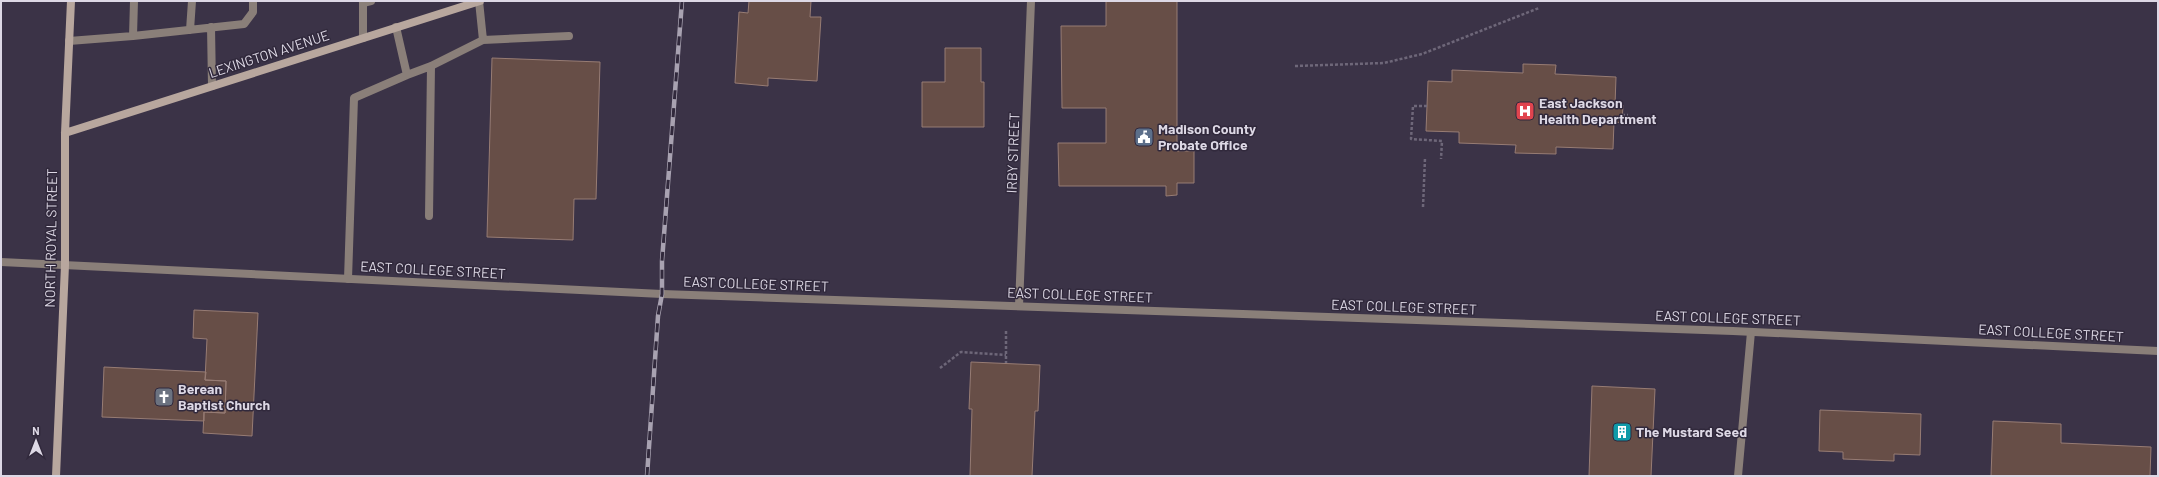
<svg xmlns="http://www.w3.org/2000/svg" width="2159" height="477" viewBox="0 0 2159 477" font-family="Barlow,sans-serif">
	<rect width="100%" height="100%" fill="#3b3347"/>
	<path fill="#674e47" stroke="#977c74" d="M 749,1 L 811,1 L 810,17 L 821,17 L 817,81 L 768,78 L 768,86 L 735,83 L 739,12 L 748,13 Z
		M 1106,1 L 1177,1 L 1177,151 L 1194,151 L 1194,183 L 1177,183 L 1177,195 L 1166,196 L 1166,186 L 1059,186 L 1058,143 L 1106,143 L 1106,108 L 1062,108 L 1061,26 L 1106,26 Z
		M 945,48 L 981,48 L 981,82 L 984,82 L 984,127 L 922,127 L 922,82 L 945,82 Z
		M 492,58 L 600,62 L 596,199 L 574,199 L 573,240 L 487,237 Z
		M 1523,64 L 1556,65 L 1555,74 L 1616,77 L 1615,105 L 1623,105 L 1622,123 L 1614,122 L 1613,149 L 1556,147 L 1556,154 L 1515,153 L 1516,145 L 1459,143 L 1459,132 L 1426,131 L 1428,81 L 1452,82 L 1452,70 L 1523,73 Z
		M 194,310 L 258,313 L 252,436 L 203,433 L 204,412 L 225,413 L 226,381 L 205,380 L 207,339 L 193,338 Z
		M 971,362 L 1040,365 L 1038,411 L 1035,411 L 1032,476 L 970,476 L 972,409 L 969,409 Z
		M 104,367 L 206,372 L 205,380 L 226,381 L 225,413 L 204,412 L 204,421 L 102,417 Z
		M 1592,386 L 1655,389 L 1651,476 L 1589,476 Z
		M 1820,410 L 1921,414 L 1920,455 L 1894,454 L 1894,461 L 1843,459 L 1843,452 L 1819,451 Z
		M 1993,421 L 2061,424 L 2061,443 L 2151,447 L 2150,476 L 1991,476 Z"/>
	<g fill="none" stroke-linecap="round" stroke-linejoin="round">
		<path stroke="#6e6779" stroke-width="2.5" stroke-dasharray="3 2" stroke-linecap="butt" d="M 1295,66 L 1384,63 L 1422,54 L 1539,8
			M 1427,106 L 1413,106 L 1411,139 L 1442,141 L 1441,159
			M 1622,115 L 1628,115
			M 1423,207 L 1425,158
			M 1006,331 L 1006,363
			M 940,368 L 961,352 L 1006,355"/>
		<path stroke="#8a7f79" stroke-width="8" d="M 134,1 L 133,36 L 244,24 L 253,12 L 253,1
			M 363,3 L 371,1
			M 211,27 L 212,86
			M 190,30 L 192,1
			M 363,38 L 363,1
			M 483,40 L 569,36
			M 69,41 L 133,36
			M 407,75 L 431,66 L 483,40 L 479,1
			M 429,216 L 431,66
			M 348,279 L 354,98 L 407,75 L 396,27
			M 1738,476 L 1751,332"/>
		<path stroke="#8a7f79" stroke-width="8" d="M 1,262 L 662,294 L 1733,331 L 2158,351
			M 1019,306 L 1031,1"/>
		<path stroke="#b8a79e" stroke-width="8" d="M 65,133 L 480,1
			M 56,476 L 65,265 L 65,133 L 71,1"/>
		<g stroke="#a8a2b1" stroke-width="4.5">
			<path id="rail" d="M 647,476 L 658,316 L 662,294 L 662,261 L 682,1"/>
		</g>
		<use href="#rail" stroke="#31293c" stroke-width="3" stroke-dasharray="9" stroke-linecap="butt"/>
	</g>
	<defs>
		<g id="hospital-square" transform="scale(1)"><rect x="-9" y="-9" width="18" height="18" rx="4" fill="#e0444e" stroke="#31293c"/><path d="M-5-5h3v3.5h4V-5h3V5h-3V1.5h-4V5h-3Z" fill="#fff"/></g>
		<g id="civic-square" transform="scale(1)"><rect x="-9" y="-9" width="18" height="18" rx="4" fill="#5c6f8a" stroke="#31293c"/><path d="M-.6-6.5H3V-4.5H.6V-3L4-1V1h2V6H-6V1h2V-1L-.6-3ZM-1.2 2.5V6h2.4V2.5Z" fill="#fff"/></g>
		<g id="church-square" transform="scale(1)"><rect x="-9" y="-9" width="18" height="18" rx="4" fill="#6b7280" stroke="#31293c"/><path d="M-1.2-6h2.4v3.5h3.3v2.4h-3.3V6h-2.4V-.1h-3.3v-2.4h3.3Z" fill="#fff"/></g>
		<g id="building-square" transform="scale(1)"><rect x="-9" y="-9" width="18" height="18" rx="4" fill="#0f9aa8" stroke="#31293c"/><path d="M-4-6H4V6H1V3H-1V6H-4ZM-2.5-4.3h1.7v1.8h-1.7ZM.8-4.3h1.7v1.8H.8ZM-2.5-1h1.7V.8h-1.7ZM.8-1h1.7V.8H.8Z" fill="#fff"/></g>
	</defs>
	<g fill-rule="evenodd">
		<use href="#hospital-square" x="1525" y="111"/>
		<use href="#civic-square" x="1144" y="137"/>
		<use href="#church-square" x="164" y="397"/>
		<use href="#building-square" x="1622" y="432"/>
	</g>
	<g text-anchor="middle" stroke-width="3" stroke-linejoin="round" paint-order="stroke">
		<g font-size="14" fill="#ddd8e5" stroke="#31293c">
			<text transform="translate(269 54) rotate(-18)" y="5">LEXINGTON AVENUE</text>
			<text transform="translate(1013 153) rotate(-88)" y="5">IRBY STREET</text>
			<text transform="translate(51 238) rotate(-89)" y="5">NORTH ROYAL STREET</text>
			<text transform="translate(433 270) rotate(3)" y="5">EAST COLLEGE STREET</text>
			<text transform="translate(756 284) rotate(2)" y="5">EAST COLLEGE STREET</text>
			<text transform="translate(1080 295) rotate(2)" y="5">EAST COLLEGE STREET</text>
			<text transform="translate(1404 307) rotate(2)" y="5">EAST COLLEGE STREET</text>
			<text transform="translate(1728 318) rotate(2)" y="5">EAST COLLEGE STREET</text>
			<text transform="translate(2051 333) rotate(3)" y="5">EAST COLLEGE STREET</text>
		</g>
		<g font-size="14" font-weight="bold" fill="#ddd8e5" stroke="#31293c" text-anchor="start">
			<text x="1539" y="108">East Jackson<tspan x="1539" dy="16">Health Department</tspan></text>
			<text x="1158" y="134">Madison County<tspan x="1158" dy="16">Probate Office</tspan></text>
			<text x="178" y="394">Berean<tspan x="178" dy="16">Baptist Church</tspan></text>
			<text x="1636" y="437">The Mustard Seed</text>
		</g>
	</g>
	<rect width="2159" height="477" fill="none" stroke="#ddd8e5" stroke-width="4"/>
	<g transform="translate(36 441)" stroke="#31293c" stroke-width="3" paint-order="stroke">
	<path d="M0-3L7 15L0 10L-7 15Z" fill="#ddd8e5"/>
	<text y="-6" font-size="11" font-weight="bold" text-anchor="middle" fill="#ddd8e5">N</text>
	</g>
</svg>
